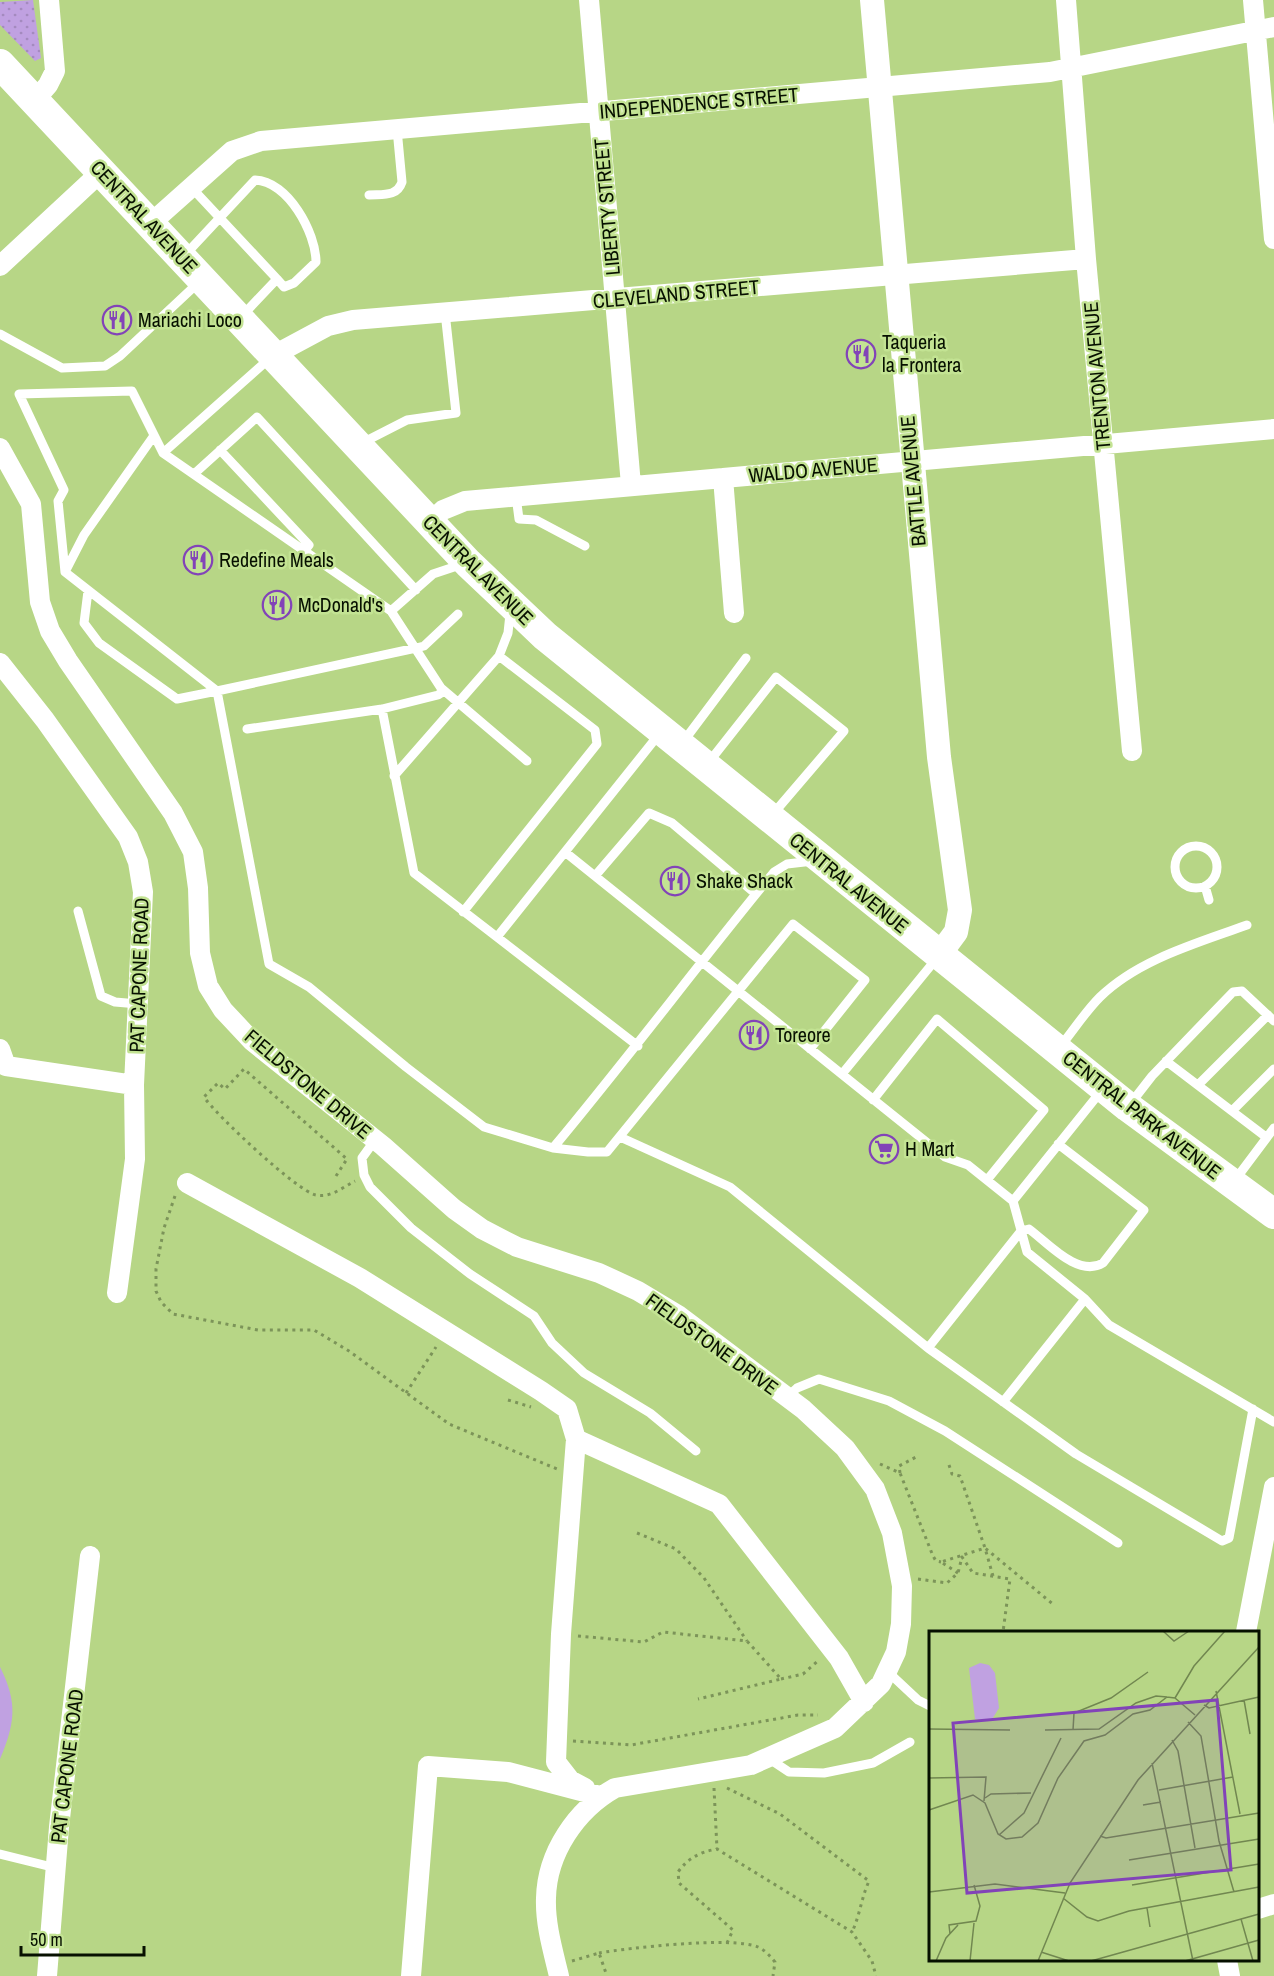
<svg xmlns="http://www.w3.org/2000/svg" width="1274" height="1976" viewBox="0 0 1274 1976" font-family="'Archivo Narrow',sans-serif">
	<defs>
		<pattern id="grass-dots" width="8" height="8" patternUnits="userSpaceOnUse" patternTransform="scale(1.5)"><rect width="8" height="8" fill="#c0a1e1"/><path d="M2 2h.1M6 6h.1" fill="none" stroke="#a48abf" stroke-width="1.8" stroke-linecap="round"/></pattern>
	</defs>
	<rect width="100%" height="100%" fill="#b7d686"/>
	<path fill="url(#grass-dots)" d="M 33,0 L 41,58 L 35,61 L 0,25 L 0,2 Z"/>
	<path fill="#c0a1e1" d="M 0,1667 C 18,1703 15,1723 0,1759 Z"/>
	<g fill="none" stroke-linecap="round" stroke-linejoin="round">
		<path stroke="#7c9459" stroke-width="3" stroke-dasharray="3 4.5" stroke-linecap="butt" d="M 336,1176 L 347,1159 L 244,1069 L 225,1089 L 218,1083 L 204,1097 C 215,1114 298,1192 316,1195 C 331,1198 343,1187 355,1181
			M 175,1196 L 164,1228 L 156,1269 L 156,1291 L 161,1302 L 173,1314 L 258,1330 L 314,1330 L 349,1351 L 449,1424 L 557,1469
			M 406,1393 L 436,1347
			M 508,1400 L 531,1407
			M 880,1464 L 900,1473 L 933,1556 L 936,1561 L 941,1562
			M 949,1465 L 952,1474 L 960,1476 L 985,1548 L 941,1562 L 958,1573
			M 900,1473 L 899,1466 L 918,1456
			M 637,1533 L 676,1549 L 704,1578 L 747,1641
			M 993,1576 L 985,1548 L 1054,1605
			M 918,1579 L 947,1583 L 958,1573 L 962,1557 L 973,1573 L 1010,1579 L 1003,1632
			M 578,1636 L 644,1642 L 663,1632 L 747,1641 L 781,1679 L 698,1699
			M 781,1679 L 803,1674 L 819,1660
			M 573,1741 L 631,1745 L 798,1715 L 818,1715
			M 714,1788 L 717,1849
			M 727,1788 L 780,1814 L 869,1881 C 861,1899 860,1915 852,1932
			M 727,1943 L 733,1930 L 679,1883 L 678,1872 C 688,1858 700,1852 717,1849 L 852,1932 L 872,1961 L 876,1976
			M 599,1953 C 628,1948 733,1936 758,1947 C 765,1950 770,1956 775,1962 L 773,1976
			M 572,1961 L 599,1953 L 607,1976"/>
		<path stroke="#fff" stroke-width="9" d="M 369,195 C 383,194 397,197 402,182 L 397,129
			M 184,256 L 255,180 C 288,181 316,233 316,262 L 294,283 L 284,287 L 277,279 L 190,186
			M 241,317 L 277,279
			M 0,334 L 62,368 L 105,366 L 120,356 L 198,283
			M 362,443 L 407,420 L 456,413 L 445,312
			M 220,450 L 309,545 L 304,551
			M 163,453 L 269,359
			M 194,474 L 257,417 L 416,590
			M 516,496 L 519,519 L 536,520 L 585,546
			M 65,572 L 84,535 L 153,437
			M 88,591 L 84,623 L 99,643 L 177,699 L 217,691 L 269,964 L 309,987 L 406,1067 L 484,1127 L 553,1148
			M 391,611 L 433,574 L 463,564
			M 458,614 L 424,646 L 416,648 L 217,691 L 65,572 L 58,501 L 64,490 L 19,394 L 132,391 L 163,453 L 391,611 L 441,688 L 527,761
			M 382,709 L 414,873 L 638,1046
			M 247,729 L 382,709 L 438,695 L 444,691
			M 683,742 L 746,658
			M 709,762 L 776,677 L 844,731 L 773,814
			M 394,776 L 499,656 L 508,633 L 510,614
			M1175 867a21 21 0 1 1 42 0a21 21 0 1 1-42 0Z
			M 565,852 L 945,1157 L 968,1165 L 1013,1201 L 1027,1252 L 1085,1299 L 1109,1325 L 1274,1422
			M 595,876 L 649,813 L 672,823 L 756,894
			M 1205,886 L 1209,900
			M 78,911 L 101,996 L 115,1002 L 138,1004
			M 463,912 L 597,744 L 595,730 L 499,656
			M 497,937 L 660,733
			M 1059,1048 C 1073,1031 1085,1012 1100,997 C 1139,959 1198,943 1247,925
			M 810,1049 L 865,980 L 793,924 L 607,1152 L 588,1152 L 553,1148 C 629,1057 699,963 774,872 L 787,864 L 813,861
			M 1166,1061 L 1266,1137
			M 842,1074 L 937,958
			M 1198,1085 L 1268,1015
			M 873,1100 L 937,1019 L 1044,1110 L 987,1180
			M 1131,1103 L 1152,1076 L 1233,992 L 1242,991 L 1274,1021
			M 1232,1111 L 1274,1069
			M 620,1137 L 730,1187 L 928,1348
			M 375,1140 L 362,1158 L 364,1175 L 370,1187 L 411,1228 L 470,1274 L 534,1316 L 552,1343 L 584,1373 L 650,1413 L 696,1451
			M 1058,1144 L 1144,1210 L 1103,1263 C 1078,1278 1048,1243 1029,1229 L 1021,1231 L 928,1348 L 1076,1454 L 1222,1541 L 1229,1538 L 1253,1409
			M 1235,1180 L 1274,1128
			M 1013,1201 L 1102,1090
			M 787,1397 L 797,1388 L 819,1379 L 889,1401 L 945,1431 L 1118,1543
			M 1003,1402 L 1085,1299
			M 887,1671 L 918,1700 L 930,1706
			M 768,1758 L 789,1772 L 824,1773 L 873,1763 L 910,1742
			M 0,1854 L 56,1868"/>
		<path stroke="#fff" stroke-width="20" d="M 589,0 L 631,485
			M 1066,0 L 1086,259 L 1132,751
			M 1253,0 L 1274,239
			M 35,100 L 48,85 L 55,71 L 49,0
			M 150,224 L 232,151 L 261,141 L 1050,72 L 1274,27
			M 0,266 L 101,172
			M 274,355 L 328,326 L 353,320 L 1086,259
			M 0,448 L 31,504 L 40,602 L 50,631 L 68,661 L 173,813 L 193,852 L 198,888 L 200,953 L 208,986 L 223,1010 L 252,1041 L 383,1146 L 454,1209 L 482,1229 L 517,1247 L 599,1273 L 638,1291 L 678,1315 L 803,1409 L 845,1448 L 875,1489 L 892,1533 L 902,1586 L 901,1624 L 896,1652 L 881,1684 L 835,1728 L 751,1765 L 615,1788 C 576,1810 547,1853 546,1898 C 545,1924 553,1951 559,1976
			M 723,478 L 734,613
			M 430,522 L 443,510 L 465,501 L 1274,429
			M 0,663 L 45,720 L 128,837 L 138,862 L 143,892 L 134,1085 L 135,1159 L 117,1293
			M 0,1049 L 6,1066 L 134,1085
			M 187,1183 L 360,1278 L 541,1391 L 567,1409 L 576,1439 L 719,1504 L 839,1658 L 864,1702
			M 576,1439 L 561,1634 L 556,1762 L 570,1780 L 585,1788
			M 1246,1632 L 1274,1487
			M 1258,1909 L 1274,1904
			M 1227,1960 L 1230,1976
			M 47,1976 L 59,1827 L 90,1556
			M 411,1976 L 428,1766 L 508,1772 L 600,1796"/>
		<path stroke="#fff" stroke-width="24" d="M 872,0 L 939,757 L 960,910 L 956,932 L 939,955"/>
		<path stroke="#fff" stroke-width="30" d="M 0,64 L 468,563 L 545,636 L 1128,1107 L 1274,1214"/>
	</g>
	<defs>
		<g id="restaurant-ring" transform="scale(1.5)"><circle r="9.5" fill="#c3e393" stroke="#8243b8" stroke-width="1.5"/><path d="M-5-6h1v4h1v-4h1v4h1v-4h1v5L-1.5 .5V6h-2V.5L-5-1ZM5-6V6H3V1.5H1.5Q1.5-4 5-6Z" fill="#8243b8"/></g>
		<g id="supermarket-ring" transform="scale(1.5)"><circle r="9.5" fill="#c3e393" stroke="#8243b8" stroke-width="1.5"/><path d="M-6-5.5h2.5l.6 2H6L4.5 2H-2.5L-4.4-4H-6ZM-1.5 3.2a1.3 1.3 0 1 0 .1 0ZM3 3.2a1.3 1.3 0 1 0 .1 0Z" fill="#8243b8"/></g>
	</defs>
	<g fill-rule="evenodd">
		<use href="#restaurant-ring" x="117" y="320"/>
		<use href="#restaurant-ring" x="861" y="354"/>
		<use href="#restaurant-ring" x="198" y="560"/>
		<use href="#restaurant-ring" x="277" y="605"/>
		<use href="#restaurant-ring" x="675" y="881"/>
		<use href="#restaurant-ring" x="754" y="1035"/>
		<use href="#supermarket-ring" x="884" y="1149"/>
	</g>
	<g text-anchor="middle" stroke-width="5" stroke-linejoin="round" paint-order="stroke">
		<g font-size="20" fill="#071000" stroke="#c3e393">
			<text transform="translate(699 103) rotate(-5)" y="7">INDEPENDENCE STREET</text>
			<text transform="translate(607 207) rotate(-95)" y="7">LIBERTY STREET</text>
			<text transform="translate(144 217) rotate(47)" y="7">CENTRAL AVENUE</text>
			<text transform="translate(676 294) rotate(-5)" y="7">CLEVELAND STREET</text>
			<text transform="translate(1097 376) rotate(-95)" y="7">TRENTON AVENUE</text>
			<text transform="translate(813 470) rotate(-5)" y="7">WALDO AVENUE</text>
			<text transform="translate(913 481) rotate(-95)" y="7">BATTLE AVENUE</text>
			<text transform="translate(478 570) rotate(45)" y="7">CENTRAL AVENUE</text>
			<text transform="translate(849 883) rotate(39)" y="7">CENTRAL AVENUE</text>
			<text transform="translate(139 975) rotate(-88)" y="7">PAT CAPONE ROAD</text>
			<text transform="translate(308 1084) rotate(40)" y="7">FIELDSTONE DRIVE</text>
			<text transform="translate(1142 1115) rotate(38)" y="7">CENTRAL PARK AVENUE</text>
			<text transform="translate(712 1344) rotate(36)" y="7">FIELDSTONE DRIVE</text>
			<text transform="translate(67 1766) rotate(-83)" y="7">PAT CAPONE ROAD</text>
		</g>
		<g font-size="20" fill="#071000" stroke="#c3e393" text-anchor="start">
			<text x="138" y="327">Mariachi Loco</text>
			<text x="882" y="349">Taqueria<tspan x="882" dy="23">la Frontera</tspan></text>
			<text x="219" y="567">Redefine Meals</text>
			<text x="298" y="612">McDonald's</text>
			<text x="696" y="888">Shake Shack</text>
			<text x="775" y="1042">Toreore</text>
			<text x="905" y="1156">H Mart</text>
		</g>
	</g>
	<g transform="translate(929 1631)">
		<rect width="330" height="330" fill="#b7d686"/>
		<path d="M 51,32 L 60,34 L 66,42 L 70,77 L 62,90 L 46,88 L 40,37 Z" fill="#c0a1e1"/>
		<path fill="none" stroke="#718750" stroke-width="1.5" d="M 234,0 L 245,10 L 260,0M 287,60 L 311,183M 246,67 L 265,35 L 296,0M 246,67 L 266,84M 315,69 L 321,103M 275,74 L 280,77 L 330,66M 259,91 L 272,105 L 290,210 L 305,261M 0,98 L 81,99M 116,99 L 170,98 L 207,72 L 227,65 L 238,66M 144,99 L 145,82 L 182,67 L 219,41M 243,109 L 249,120 L 266,217M 223,132 L 264,330M 0,147 L 57,146 L 55,170M 230,159 L 304,146M 56,167 L 62,163 L 102,162M 214,174 L 232,171M 0,179 L 44,164 L 56,172 L 69,203 L 77,208 L 93,206 L 109,192 L 129,147 L 155,110 L 176,104 L 204,83 L 221,79 L 238,66 L 246,67M 70,204 L 95,182 L 132,107M 171,205 L 177,207 L 330,182M 200,229 L 330,208M 203,254 L 330,233M 0,261 L 66,253 L 136,262M 134,267 L 158,286 L 169,290 L 200,280 L 330,256M 218,277 L 221,296M 312,288 L 324,330M 21,303 L 20,294 L 47,290 L 51,275 L 45,254M 112,321 L 140,330M 7,330 L 17,307 L 29,294M 41,330 L 45,292M 109,330 L 141,252 L 209,149 L 330,16M 162,330 L 330,283M 256,330 L 330,309"/>
		<path fill="#8243b8" fill-opacity="0.15" stroke="#8243b8" stroke-width="3" d="M 288,69 L 302,239 L 38,262 L 24,92 Z"/>
		<rect width="330" height="330" fill="none" stroke="#071000" stroke-width="3"/>
	</g>
	<path d="M21 1946v9h123v-9" fill="none" stroke="#071000" stroke-width="3"/>
	<text x="30" y="1946" font-size="18" fill="#071000" stroke="#c3e393" stroke-width="4.5" paint-order="stroke">50 m</text>
</svg>
